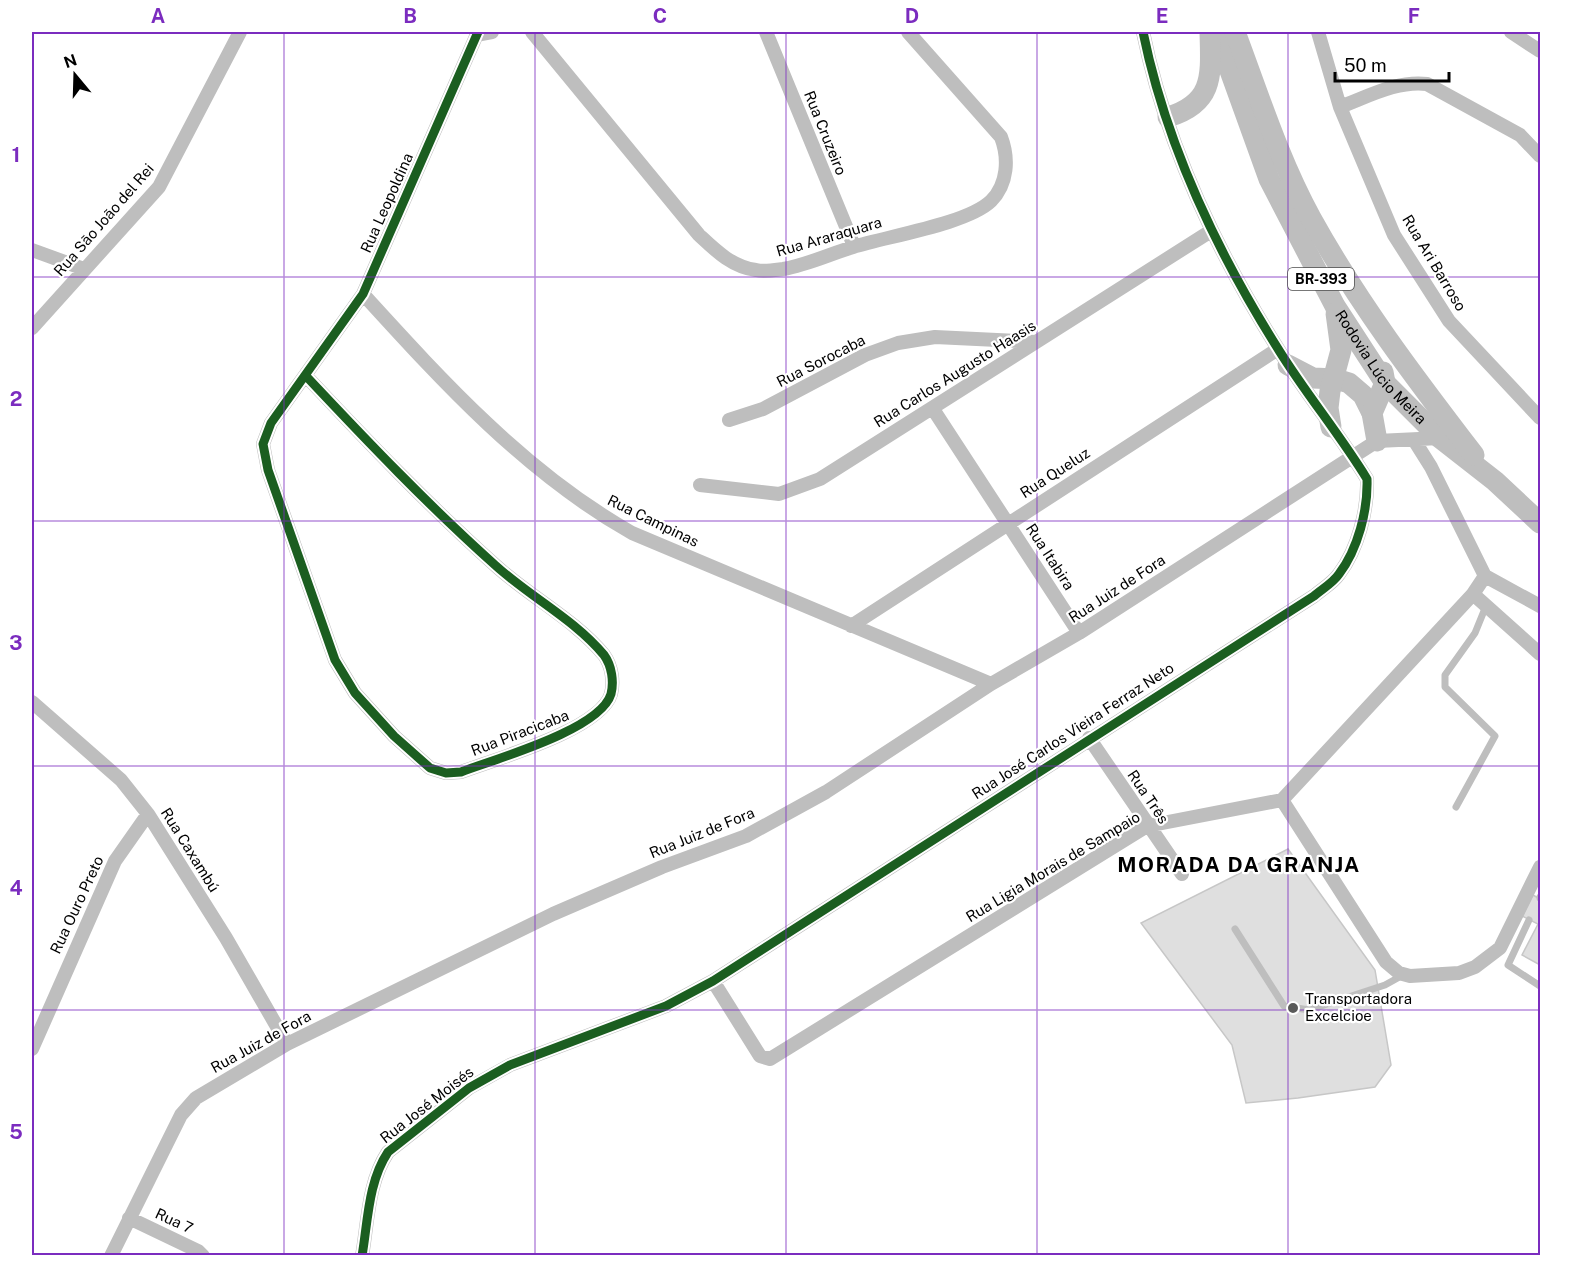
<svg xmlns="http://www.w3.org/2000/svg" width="1572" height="1287" viewBox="0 0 1572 1287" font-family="'Public Sans',sans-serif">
	<rect width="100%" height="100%" fill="#fff"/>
	<path fill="#dfdfdf" stroke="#c7c7c7" stroke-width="1.5" d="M 1288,849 L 1375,970 L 1391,1065 L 1375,1087 L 1298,1098 L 1246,1103 L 1232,1045 L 1141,923 Z
		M 1533,895 L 1540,899 L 1540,965 L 1522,955 L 1538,924 L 1522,916 Z"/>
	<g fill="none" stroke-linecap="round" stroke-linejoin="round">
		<path stroke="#bebebe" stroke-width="7" d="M 1456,807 L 1495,736 L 1445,687 L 1445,675 L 1475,633 L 1486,606
			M 1540,898 L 1540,897
			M 1529,920 L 1508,965 L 1540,986
			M 1235,929 L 1284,1006 L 1309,1010 L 1385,985 L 1403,975"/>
		<path stroke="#bebebe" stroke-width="14" d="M 532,32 L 699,235 C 715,250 732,267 756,270 C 764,272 775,270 783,269 C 807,265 830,254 853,247 C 888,236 967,224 991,201 C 1008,184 1009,158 1001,137 L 908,32
			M 766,32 L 854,246
			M 1318,32 L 1340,107 L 1394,235 L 1449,321 L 1540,418
			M 1511,32 L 1540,51
			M 476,35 L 492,32
			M 1340,107 C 1367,97 1398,80 1427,84 L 1520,135 L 1540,156
			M 32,250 L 84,269
			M 363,294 C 444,383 526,473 632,533 L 991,684
			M 32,328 L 159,187 L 240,32
			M 306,376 C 367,441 429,506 495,565 C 530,597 574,619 604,655 C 612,666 614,682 611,694 C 600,730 495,759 461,772 L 446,773 L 430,768 L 394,736 L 355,693 L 335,660 L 268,470 L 263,444 L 271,423 L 363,294 L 478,32
			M 933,409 L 1079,633
			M 729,420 L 763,409 L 865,355 L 898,343 L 935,337 L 1036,342
			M 1414,440 L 1431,467 L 1485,576
			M 700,485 L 779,494 L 820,479 L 1211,231
			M 1485,576 L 1540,606
			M 1473,594 L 1540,654
			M 851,626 L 1278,349
			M 32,702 L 121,780 L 148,814 L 226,938 L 287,1044
			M 1089,738 L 1182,874
			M 1282,800 L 1386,962 L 1399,973 L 1410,976 L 1459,973 L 1475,967 L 1500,948 L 1540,867
			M 713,981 L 760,1056 L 770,1059 L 1147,826 L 1282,800 L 1473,594 L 1485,576
			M 32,1049 L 115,861 L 148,814
			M 129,1218 L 198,1251 L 203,1256
			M 111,1256 L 181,1115 L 196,1098 L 287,1044 L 553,914 L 662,867 L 746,836 L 826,792 L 991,684 L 1079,633 L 1377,441 L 1440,438
			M 362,1256 C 368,1221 368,1182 388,1152 L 469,1088 L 510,1065 L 666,1006 L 713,981 L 1314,596 C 1322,589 1333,583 1339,574 C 1358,549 1368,510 1367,479 C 1340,435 1307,395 1280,352 C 1218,254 1166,145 1143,32"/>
		<g stroke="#bebebe" stroke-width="21">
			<path id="s1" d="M 1216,32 L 1269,179 L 1335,306 L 1385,383 L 1440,438 L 1495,481 L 1540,523"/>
			<path d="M 1235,32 C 1258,93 1279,160 1311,218 C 1358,303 1415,378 1474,455"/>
			<path d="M 1168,117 C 1215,103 1211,74 1210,32"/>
			<path d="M 1288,365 L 1313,378 L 1336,379 L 1349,383 L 1363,395 L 1372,413"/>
			<path d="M 1331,427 L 1328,408 L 1330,391 L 1341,350 L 1336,313"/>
			<path d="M 1377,441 L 1372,413 L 1385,383 L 1383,372"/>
		</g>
		<g stroke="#fff" stroke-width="13">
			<path id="cycleway" d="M 306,376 C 367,441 429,506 495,565 C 530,597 574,619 604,655 C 612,666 614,682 611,694 C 600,730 495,759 461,772 L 446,773 L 430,768 L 394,736 L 355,693 L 335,660 L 268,470 L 263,444 L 271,423 L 363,294 L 478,32
				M 362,1256 C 368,1221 368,1182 388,1152 L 469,1088 L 510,1065 L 666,1006 L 713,981 L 1314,596 C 1322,589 1333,583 1339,574 C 1358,549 1368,510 1367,479 C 1340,435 1307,395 1280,352 C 1218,254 1166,145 1143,32"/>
		</g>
		<use href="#cycleway" stroke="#1b5e20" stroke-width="9"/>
	</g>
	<path fill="none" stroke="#7b2cbf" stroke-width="1.5" stroke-opacity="0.55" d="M 284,32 L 284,1256M 535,32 L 535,1256M 786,32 L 786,1256M 1037,32 L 1037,1256M 1288,32 L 1288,1256M 32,277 L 1540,277M 32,521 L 1540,521M 32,766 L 1540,766M 32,1010 L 1540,1010"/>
	<circle fill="#595959" stroke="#fff" stroke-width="2" cx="1293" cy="1008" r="6"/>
	<g text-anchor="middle" stroke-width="4.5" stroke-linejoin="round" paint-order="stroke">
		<rect fill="#fff" stroke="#4c4c4c" stroke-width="1.5" x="1288" y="268" width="66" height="22" rx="4.5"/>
		<g font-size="14" font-weight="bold" fill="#000">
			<text x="1321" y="284">BR-393</text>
		</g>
		<g font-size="15" fill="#000" stroke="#fff">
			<text transform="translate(825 133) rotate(68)" y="5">Rua Cruzeiro</text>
			<text transform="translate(387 203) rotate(-66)" y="5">Rua Leopoldina</text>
			<text transform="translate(104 220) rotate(-49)" y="5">Rua São João del Rei</text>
			<text transform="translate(829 237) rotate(-16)" y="5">Rua Araraquara</text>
			<text transform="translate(1434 263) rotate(59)" y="5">Rua Ari Barroso</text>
			<text transform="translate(821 361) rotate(-27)" y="5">Rua Sorocaba</text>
			<text dy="5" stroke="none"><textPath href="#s1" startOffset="376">Rodovia Lúcio Meira</textPath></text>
			<text transform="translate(955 374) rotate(-32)" y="5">Rua Carlos Augusto Haasis</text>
			<text transform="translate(1055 473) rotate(-33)" y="5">Rua Queluz</text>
			<text transform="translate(653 521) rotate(26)" y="5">Rua Campinas</text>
			<text transform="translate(1050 557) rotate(57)" y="5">Rua Itabira</text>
			<text transform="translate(1117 589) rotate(-33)" y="5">Rua Juiz de Fora</text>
			<text transform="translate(1073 731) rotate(-33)" y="5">Rua José Carlos Vieira Ferraz Neto</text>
			<text transform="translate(520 733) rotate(-21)" y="5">Rua Piracicaba</text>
			<text transform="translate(1148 797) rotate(56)" y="5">Rua Três</text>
			<text transform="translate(702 833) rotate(-22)" y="5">Rua Juiz de Fora</text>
			<text transform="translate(190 850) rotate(58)" y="5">Rua Caxambú</text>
			<text transform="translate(1053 867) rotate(-31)" y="5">Rua Ligia Morais de Sampaio</text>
			<text transform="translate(77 905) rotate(-65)" y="5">Rua Ouro Preto</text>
			<text transform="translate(261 1042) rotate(-29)" y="5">Rua Juiz de Fora</text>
			<text transform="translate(427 1105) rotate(-38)" y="5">Rua José Moisés</text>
			<text transform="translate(174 1221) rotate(25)" y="5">Rua 7</text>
		</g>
		<g font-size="15" fill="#000" stroke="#fff" text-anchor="start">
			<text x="1305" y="1004">Transportadora<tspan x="1305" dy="17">Excelcioe</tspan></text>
		</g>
		<g font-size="21" font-weight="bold" letter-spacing="1.5" fill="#000" stroke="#fff">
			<text x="1239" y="872">MORADA DA GRANJA</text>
		</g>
	</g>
	<rect width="1572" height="1287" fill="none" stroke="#ffffff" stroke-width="66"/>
	<g transform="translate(75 75) rotate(341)" stroke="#ffffff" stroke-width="4.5" paint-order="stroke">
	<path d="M0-4.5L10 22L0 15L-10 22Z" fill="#000000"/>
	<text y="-9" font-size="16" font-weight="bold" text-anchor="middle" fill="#000000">N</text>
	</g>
	<path d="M1335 72v9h114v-9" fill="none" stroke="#000000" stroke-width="3"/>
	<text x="1344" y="72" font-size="18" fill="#000000" stroke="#ffffff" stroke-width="4.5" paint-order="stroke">50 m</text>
	<rect x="33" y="33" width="1506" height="1221" fill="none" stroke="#7b2cbf" stroke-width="2"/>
	<g font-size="20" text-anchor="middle" font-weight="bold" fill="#7b2cbf">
		<text x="158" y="23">A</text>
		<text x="410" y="23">B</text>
		<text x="660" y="23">C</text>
		<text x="912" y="23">D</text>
		<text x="1162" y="23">E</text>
		<text x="1414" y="23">F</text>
		<text x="16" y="162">1</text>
		<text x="16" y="406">2</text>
		<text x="16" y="650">3</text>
		<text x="16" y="895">4</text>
		<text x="16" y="1139">5</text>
	</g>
</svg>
